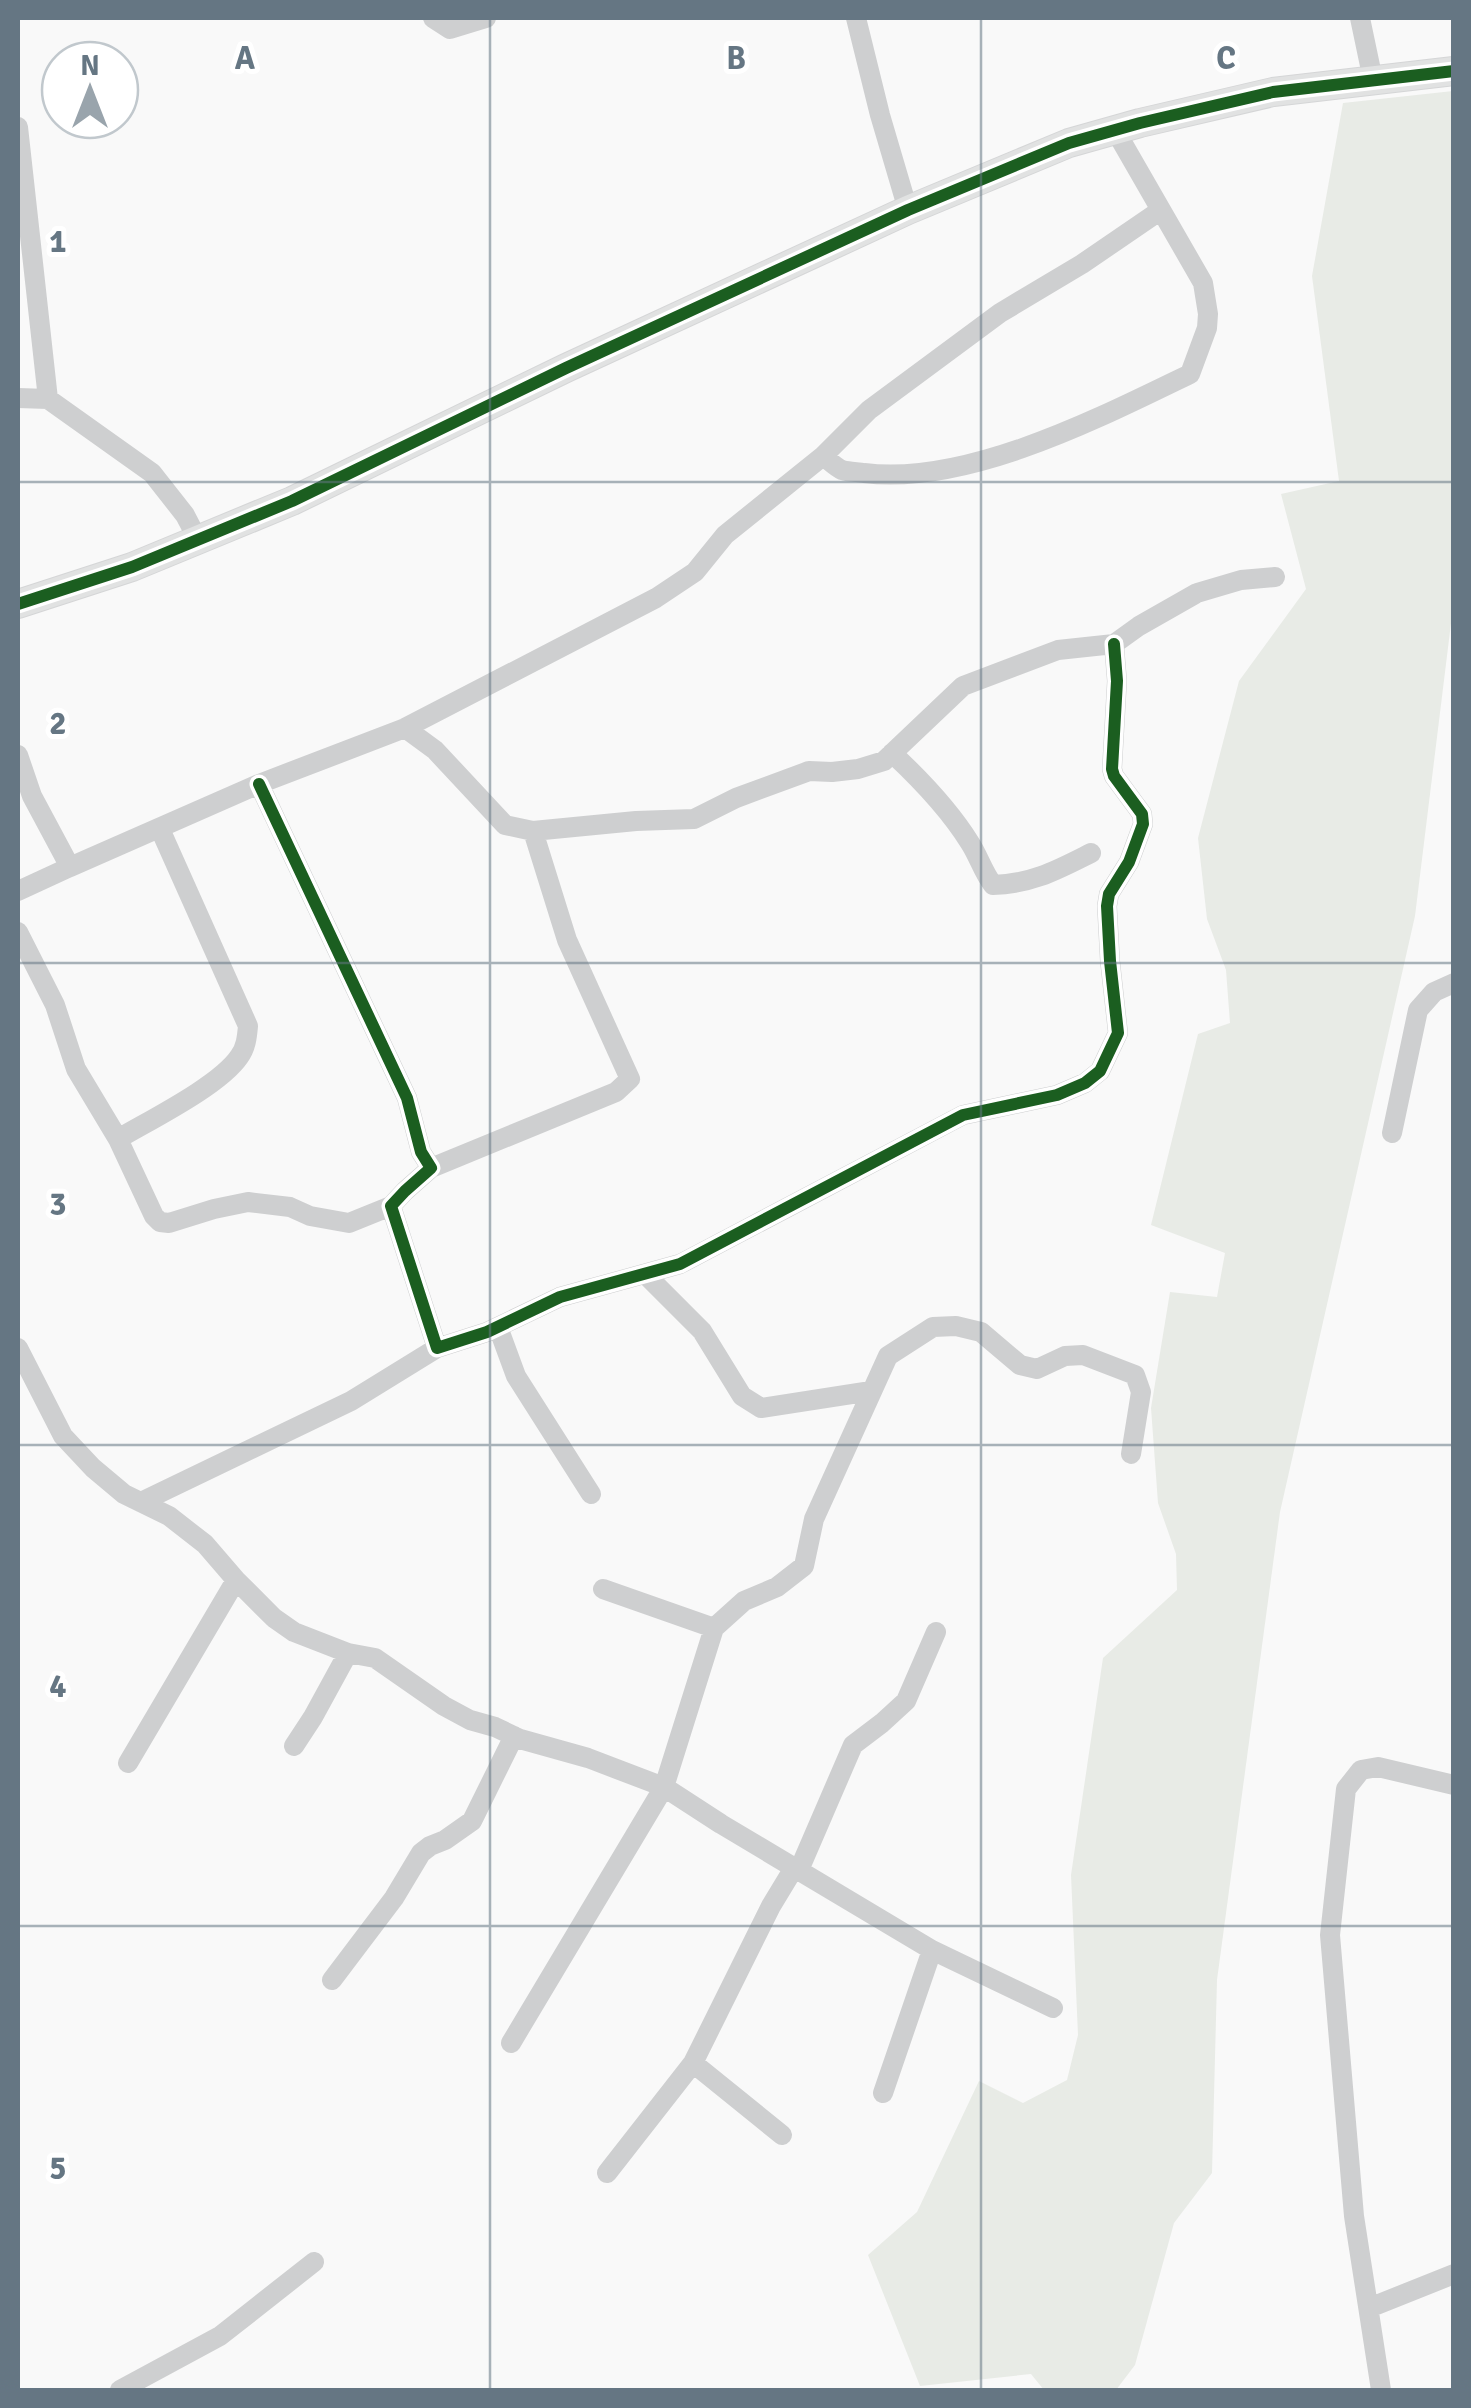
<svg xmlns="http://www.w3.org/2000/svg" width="1471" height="2408" viewBox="0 0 1471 2408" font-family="Signika,sans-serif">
	<rect width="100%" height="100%" fill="#f9f9f9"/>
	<path fill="#e8ebe6" d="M 1453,91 L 1454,599 L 1415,916 L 1280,1512 L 1217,1980 L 1212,2173 L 1174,2223 L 1135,2365 L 1116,2390 L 1044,2390 L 1031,2374 L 920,2386 L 868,2255 L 917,2212 L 979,2081 L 1023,2103 L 1067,2080 L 1078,2035 L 1071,1875 L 1103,1658 L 1177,1590 L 1176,1554 L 1158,1503 L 1151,1408 L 1170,1292 L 1217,1297 L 1225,1253 L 1151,1225 L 1198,1034 L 1230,1023 L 1226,970 L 1207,919 L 1198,838 L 1239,681 L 1306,589 L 1281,494 L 1339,481 L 1312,276 L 1343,103 Z"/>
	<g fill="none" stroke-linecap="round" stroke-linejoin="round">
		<g stroke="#d5d6d7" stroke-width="30">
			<path id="secondary" d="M 18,604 L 132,567 L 292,501 L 566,368 L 908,210 L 1069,143 L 1140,123 L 1273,92 L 1454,71"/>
		</g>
		<path stroke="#cecfd0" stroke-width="20" d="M 433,18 L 450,29 L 486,18
			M 856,18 L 880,115 L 908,210
			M 1360,18 L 1373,80
			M 18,127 L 48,399
			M 18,398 L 48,399 L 152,473 L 185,515 L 198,540
			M 823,456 C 829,460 835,467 842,470 C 848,472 858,472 864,473 C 967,486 1099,418 1190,374 L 1207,328 L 1208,314 L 1203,283 L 1115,130
			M 405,728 L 435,750 L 505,825 L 533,831 L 636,821 L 694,819 L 736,798 L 809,771 L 832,772 L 858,769 L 884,761 L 963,686 L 1058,650 L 1114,644 L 1139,626 L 1197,593 L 1241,580 L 1275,577
			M 892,753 C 921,780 949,809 970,843 C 979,857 983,872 993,885 C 1032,884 1057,870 1091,853
			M 18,755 L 32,796 L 70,867 L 18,891
			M 259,784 L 407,1098 L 421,1152 L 431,1168 L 405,1191 L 391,1206 L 437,1348 L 487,1332 L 560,1297 L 680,1264 L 963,1115 L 1057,1095 L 1085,1083 L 1100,1071 L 1118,1033 L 1110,961 L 1107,906 L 1109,894 L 1129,862 L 1143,824 L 1142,814 L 1114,776 L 1112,769 L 1117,681 L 1114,644
			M 70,867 L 259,784 L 405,728 L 656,598 L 695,572 L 725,535 L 823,456 L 869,410 L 1000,313 L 1082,264 L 1161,210
			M 18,932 L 55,1005 L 76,1069 L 118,1139 L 154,1216 L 160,1222 L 169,1223 L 214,1209 L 248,1202 L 290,1207 L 310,1216 L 349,1223 L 391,1206
			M 1392,1133 L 1418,1010 L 1434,992 L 1454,983
			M 118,1139 C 150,1120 219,1086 239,1057 C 246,1048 247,1037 248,1026 L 160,829
			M 431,1168 L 616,1092 L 630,1079 L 567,940 L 533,831
			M 645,1274 L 702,1331 L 742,1396 L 761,1408 L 871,1391
			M 498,1327 L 516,1376 L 591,1494
			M 18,1348 L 63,1436 L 93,1468 L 124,1494 L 169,1516 L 205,1544 L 236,1580 L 274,1618 L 294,1632 L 348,1653 L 375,1658 L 444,1706 L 470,1720 L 495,1727 L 520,1739 L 588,1758 L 664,1787 L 721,1824 L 932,1950 L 883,2093
			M 141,1502 L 351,1401 L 437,1348
			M 603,1589 L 714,1628
			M 294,1746 L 313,1717 L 348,1653
			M 128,1763 L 236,1580
			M 799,1870 L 853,1745 L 882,1723 L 906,1701 L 936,1632
			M 932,1950 L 1053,2008
			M 332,1980 L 394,1898 L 421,1853 L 430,1846 L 445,1840 L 472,1821 L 514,1736
			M 511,2043 L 664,1787 L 714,1628 L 744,1601 L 777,1587 L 804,1566 L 814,1519 L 888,1356 L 933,1327 L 956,1326 L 981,1332 L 1020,1365 L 1037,1369 L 1065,1356 L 1083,1355 L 1135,1375 L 1141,1392 L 1131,1454
			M 693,2063 L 782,2135
			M 607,2173 L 693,2063 L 771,1906 L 794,1868
			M 1369,2308 L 1454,2274
			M 120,2390 L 220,2336 L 314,2262
			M 1381,2390 L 1354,2216 L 1330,1935 L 1346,1789 L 1361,1770 L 1378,1767 L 1454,1785"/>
		<use href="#secondary" stroke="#e1e2e2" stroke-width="28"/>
		<g stroke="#fff" stroke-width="19">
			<path id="cycleway" d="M 18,604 L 132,567 L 292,501 L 566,368 L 908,210 L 1069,143 L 1140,123 L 1273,92 L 1454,71
				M 259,784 L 407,1098 L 421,1152 L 431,1168 L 405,1191 L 391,1206 L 437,1348 L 487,1332 L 560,1297 L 680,1264 L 963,1115 L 1057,1095 L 1085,1083 L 1100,1071 L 1118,1033 L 1110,961 L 1107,906 L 1109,894 L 1129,862 L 1143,824 L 1142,814 L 1114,776 L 1112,769 L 1117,681 L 1114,644"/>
		</g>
		<use href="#cycleway" stroke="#1b5e20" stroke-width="12"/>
	</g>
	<path fill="none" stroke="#657683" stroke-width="2.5" stroke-opacity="0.55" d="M 490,18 L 490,2390M 981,18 L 981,2390M 18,482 L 1454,482M 18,963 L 1454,963M 18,1445 L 1454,1445M 18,1926 L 1454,1926"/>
	<g font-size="32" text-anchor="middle" font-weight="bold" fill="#657683" stroke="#fff" stroke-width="10" stroke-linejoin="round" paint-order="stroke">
		<text x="245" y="69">A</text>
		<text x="736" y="69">B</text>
		<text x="1226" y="69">C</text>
		<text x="58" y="252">1</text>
		<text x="58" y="734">2</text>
		<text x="58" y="1215">3</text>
		<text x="58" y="1697">4</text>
		<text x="58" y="2179">5</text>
	</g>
	<rect width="1471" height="2408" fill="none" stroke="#657683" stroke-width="40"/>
	<g transform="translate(90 90)"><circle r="48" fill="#ffffff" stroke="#c1c8cd" stroke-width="2.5"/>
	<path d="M0-8L18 38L0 25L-18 38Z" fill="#99a4ac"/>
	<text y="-15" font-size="28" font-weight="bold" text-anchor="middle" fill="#657683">N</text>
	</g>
</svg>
